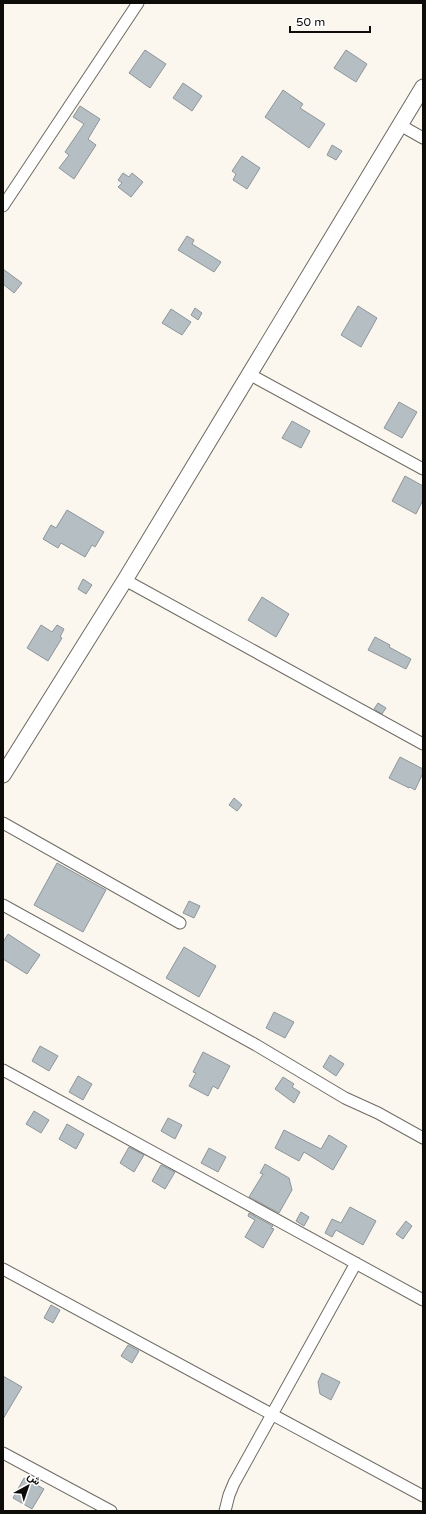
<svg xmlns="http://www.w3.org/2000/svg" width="426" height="1514" viewBox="0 0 426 1514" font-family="'Varela Round',Vazirmatn,sans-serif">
	<rect width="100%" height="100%" fill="#fbf7ef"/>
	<path fill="#b5bec3" stroke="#8d969b" d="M 145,50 L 166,64 L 150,88 L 129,73 Z
		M 346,50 L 367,64 L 356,82 L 334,68 Z
		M 183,83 L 202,96 L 192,111 L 173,98 Z
		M 283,90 L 303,104 L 300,108 L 325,124 L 309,148 L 265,117 Z
		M 80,106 L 100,119 L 88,139 L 96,145 L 74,179 L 59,168 L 69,155 L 65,152 L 84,124 L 73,117 Z
		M 332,145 L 342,151 L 336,160 L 327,155 Z
		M 242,156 L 260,168 L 247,189 L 233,180 L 236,174 L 232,171 Z
		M 123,173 L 129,177 L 132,173 L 143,182 L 131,197 L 118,187 L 122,183 L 118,180 Z
		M 187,236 L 194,240 L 192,244 L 221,262 L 214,272 L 178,250 Z
		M 3,269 L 22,283 L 14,293 L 3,284 Z
		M 358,306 L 377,318 L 361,347 L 341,335 Z
		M 195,308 L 202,313 L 198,320 L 191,315 Z
		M 171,309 L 191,322 L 182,335 L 162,323 Z
		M 399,402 L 417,412 L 402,438 L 384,428 Z
		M 292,421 L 310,431 L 301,448 L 282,438 Z
		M 405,476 L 423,486 L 423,500 L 416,514 L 392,501 Z
		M 67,510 L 104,532 L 95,547 L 92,545 L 85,557 L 61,543 L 58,548 L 43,539 L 51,525 L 56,528 Z
		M 83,579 L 92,585 L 86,594 L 78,589 Z
		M 262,597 L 289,614 L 276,637 L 248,620 Z
		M 41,625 L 52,632 L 57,625 L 64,629 L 60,637 L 62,638 L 48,661 L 27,648 Z
		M 375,637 L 390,645 L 389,647 L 411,659 L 406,669 L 368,650 Z
		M 378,703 L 386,708 L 382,714 L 374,709 Z
		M 400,757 L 423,769 L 423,773 L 415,790 L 410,787 L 409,788 L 389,778 Z
		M 234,798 L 242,805 L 237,811 L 229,805 Z
		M 57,863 L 106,890 L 83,932 L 34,905 Z
		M 189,901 L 200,906 L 194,918 L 183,913 Z
		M 8,934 L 40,955 L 27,974 L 3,959 L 3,942 Z
		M 184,947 L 216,966 L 199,997 L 166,978 Z
		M 274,1012 L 294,1022 L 285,1038 L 266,1028 Z
		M 40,1046 L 58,1056 L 49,1071 L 32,1061 Z
		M 203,1052 L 230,1066 L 218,1089 L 213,1086 L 208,1096 L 189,1086 L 196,1073 L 193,1072 Z
		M 330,1055 L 344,1064 L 336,1076 L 323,1067 Z
		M 78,1076 L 92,1084 L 83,1100 L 69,1092 Z
		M 283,1077 L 294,1084 L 292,1087 L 300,1092 L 294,1103 L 275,1089 Z
		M 34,1111 L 49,1120 L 41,1133 L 26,1124 Z
		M 168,1118 L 182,1125 L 175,1139 L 161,1131 Z
		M 67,1124 L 84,1134 L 76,1149 L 59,1139 Z
		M 284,1130 L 321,1149 L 329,1135 L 347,1146 L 333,1170 L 304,1152 L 299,1161 L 275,1148 Z
		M 129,1147 L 144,1155 L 134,1172 L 120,1163 Z
		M 209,1148 L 226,1157 L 218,1172 L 201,1163 Z
		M 265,1164 L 289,1178 L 292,1190 L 279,1213 L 249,1197 L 263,1174 L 260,1173 Z
		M 161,1165 L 175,1172 L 165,1189 L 152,1181 Z
		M 350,1207 L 376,1221 L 363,1245 L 336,1230 L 332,1237 L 325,1233 L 332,1219 L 341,1223 Z
		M 301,1212 L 309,1217 L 304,1226 L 296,1221 Z
		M 249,1213 L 273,1226 L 271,1228 L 274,1229 L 263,1248 L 245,1237 L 255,1220 L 248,1216 Z
		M 406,1221 L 412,1226 L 403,1239 L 396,1234 Z
		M 51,1305 L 60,1310 L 53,1323 L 44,1318 Z
		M 128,1345 L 139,1351 L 132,1363 L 121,1356 Z
		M 322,1373 L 340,1382 L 331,1400 L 320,1394 L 318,1382 Z
		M 3,1376 L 22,1387 L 3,1419 Z
		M 24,1478 L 44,1489 L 32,1509 L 13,1498 Z"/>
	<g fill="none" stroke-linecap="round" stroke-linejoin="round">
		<g stroke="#6e6b64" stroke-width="13">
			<path id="street" d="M 400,125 L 423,138
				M 3,206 L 138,3
				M 249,374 L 423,469
				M 125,580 L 423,744
				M 3,823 L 180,923
				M 3,905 L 256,1045 L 345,1098 L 378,1113 L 423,1138
				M 3,1070 L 423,1300
				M 3,1269 L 423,1496
				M 3,1453 L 111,1511
				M 225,1511 L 229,1495 L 234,1483 L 356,1263"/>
		</g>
		<g stroke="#6e6b64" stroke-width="17">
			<path id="secondary" d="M 3,775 L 125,580 L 423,87"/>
		</g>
		<use href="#street" stroke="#fff" stroke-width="11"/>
		<use href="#secondary" stroke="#fff" stroke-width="15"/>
	</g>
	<rect width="426" height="1514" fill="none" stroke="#0d0c09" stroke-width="8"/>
	<g transform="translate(28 1486) rotate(40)" stroke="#ffffff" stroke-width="3" paint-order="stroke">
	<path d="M0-3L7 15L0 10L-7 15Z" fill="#0d0c09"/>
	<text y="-6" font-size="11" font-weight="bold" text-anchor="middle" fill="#0d0c09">ش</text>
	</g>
	<path d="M290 26v6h80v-6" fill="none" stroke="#0d0c09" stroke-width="2"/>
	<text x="296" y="26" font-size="12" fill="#0d0c09" stroke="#ffffff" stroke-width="3" paint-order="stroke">50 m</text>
</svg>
